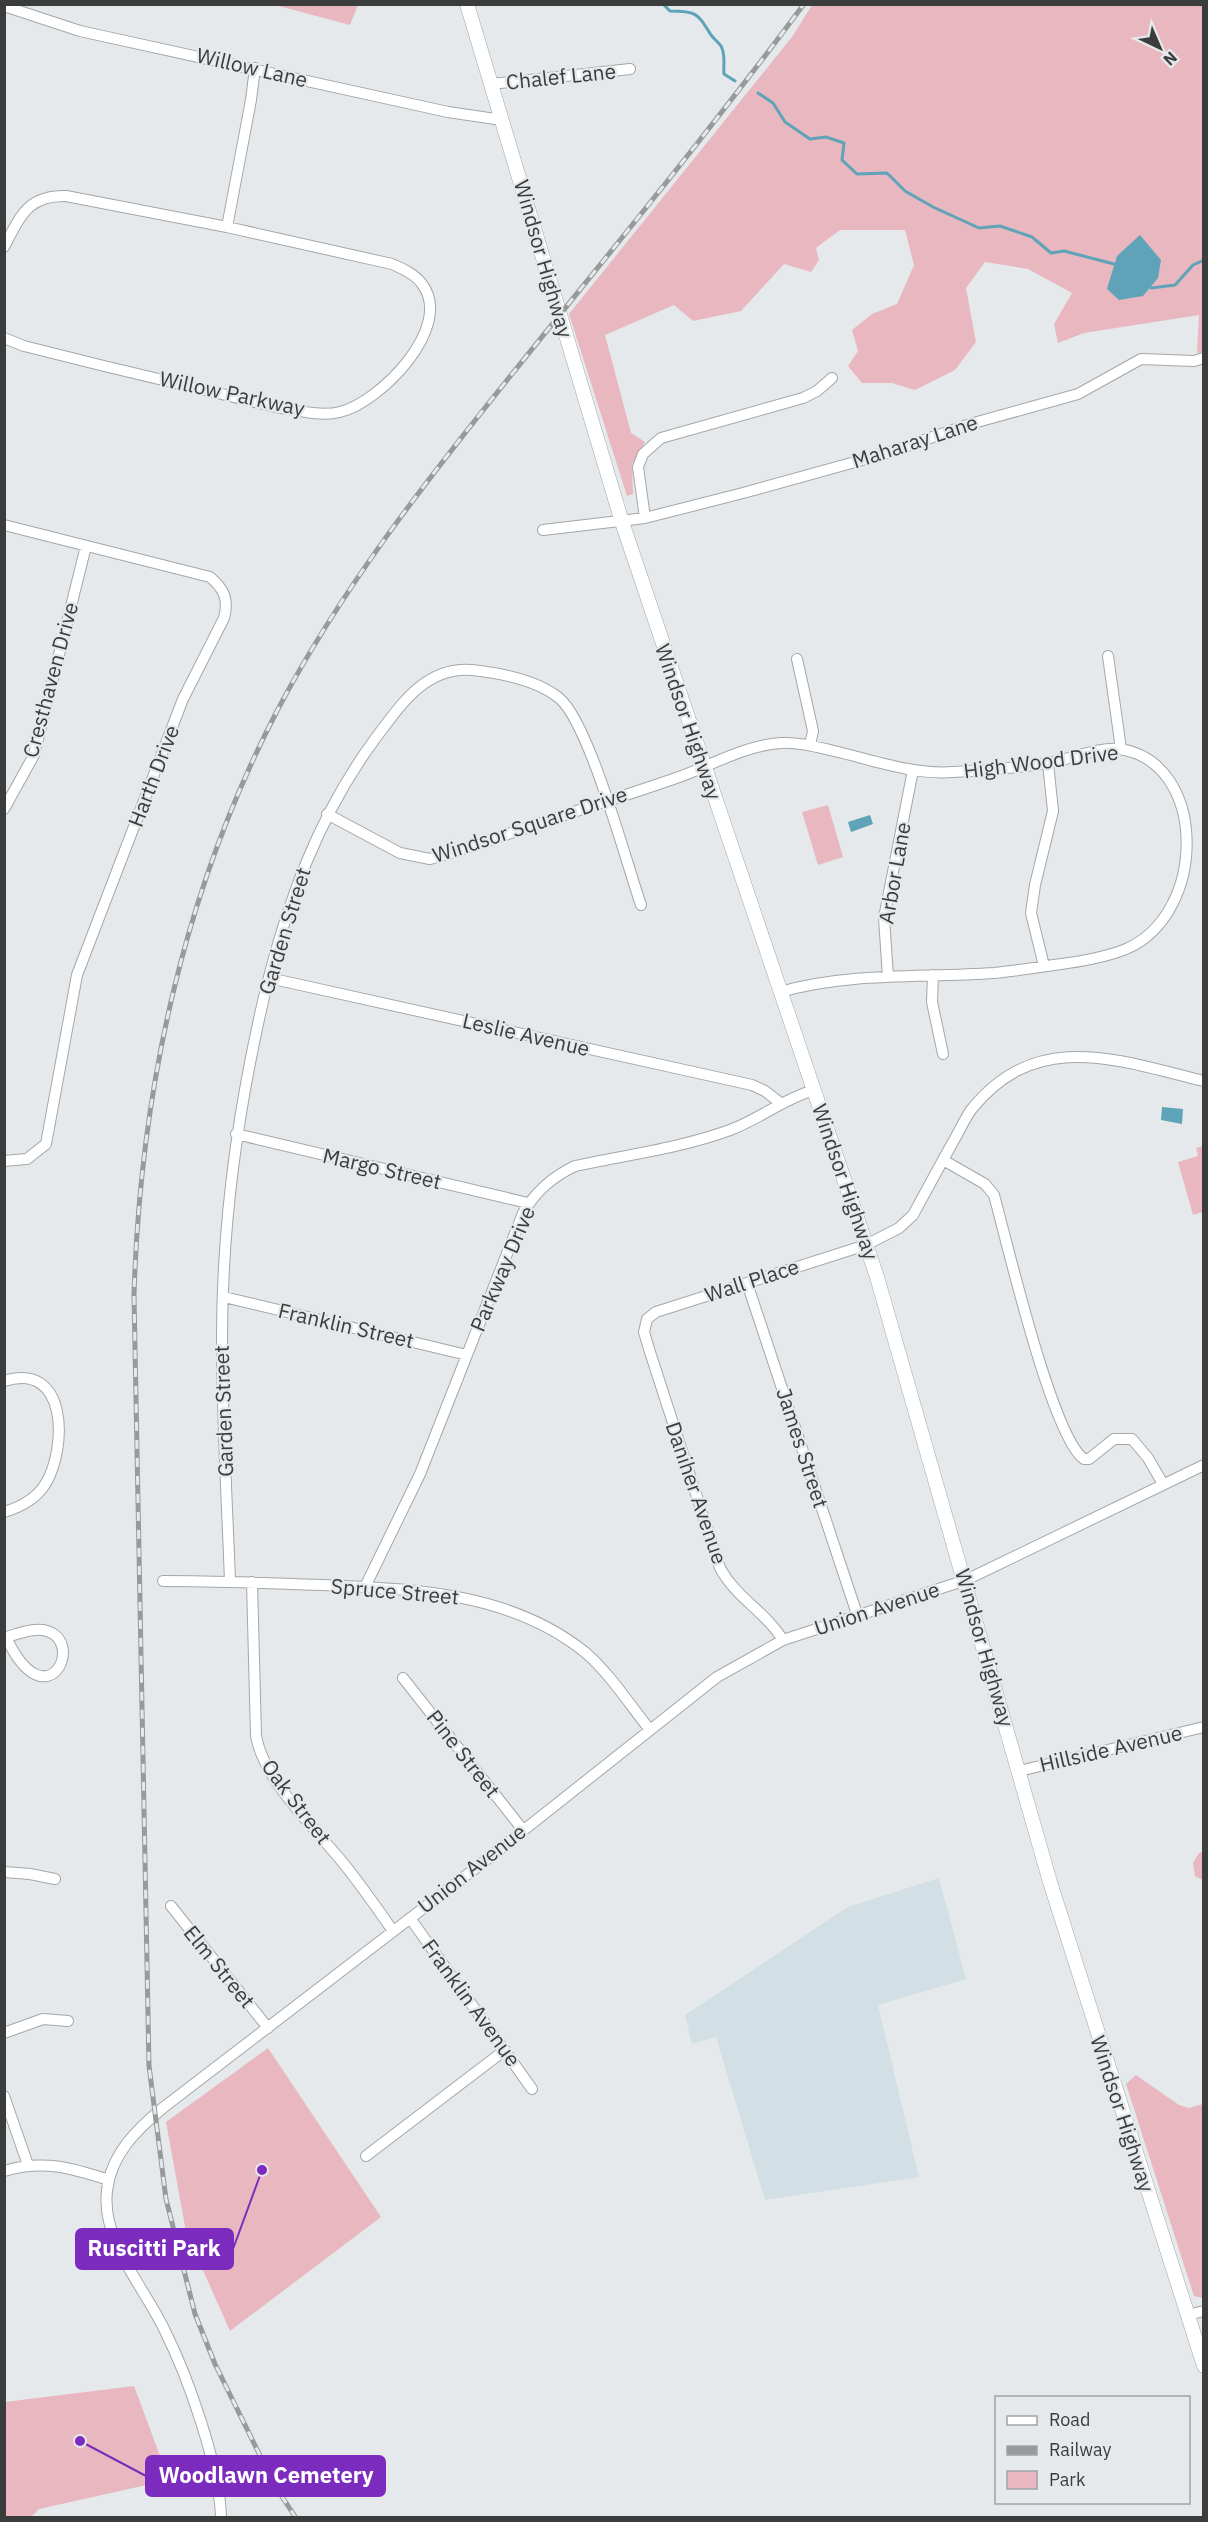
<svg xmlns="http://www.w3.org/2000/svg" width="1208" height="2522" viewBox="0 0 1208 2522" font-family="'IBM Plex Sans',sans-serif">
	<rect width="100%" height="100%" fill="#e5e9eb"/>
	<path fill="#d2dfe4" d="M 939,1878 L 966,1979 L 878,2005 L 919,2177 L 765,2200 L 716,2037 L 692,2044 L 685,2015 L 848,1907 Z"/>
	<path fill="#e9b7c0" d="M 275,5 L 358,5 L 350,25 Z
		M 812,5 L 1203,5 L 1203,352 L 1197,353 L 1199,315 L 1084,333 L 1058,343 L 1054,324 L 1072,293 L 1028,269 L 985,262 L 966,288 L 976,342 L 955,370 L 915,390 L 892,383 L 862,383 L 848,366 L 858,351 L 852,330 L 872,314 L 897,304 L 914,265 L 905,230 L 840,230 L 816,248 L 819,260 L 811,272 L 784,264 L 741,311 L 693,321 L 674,305 L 605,335 L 631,433 L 645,442 L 632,464 L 633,494 L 627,496 L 569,314 L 792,37 Z
		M 828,805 L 843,857 L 818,865 L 802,812 Z
		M 1203,1146 L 1203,1212 L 1193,1215 L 1178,1162 L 1198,1156 L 1196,1148 Z
		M 1203,1852 L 1204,1852 L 1203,1880 L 1195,1876 L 1193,1863 L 1199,1853 Z
		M 268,2048 L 381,2217 L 230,2331 L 186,2232 L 166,2122 Z
		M 1136,2075 L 1179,2105 L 1189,2108 L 1203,2104 L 1203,2298 L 1194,2296 L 1126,2084 Z
		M 134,2386 L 169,2480 L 39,2509 L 31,2517 L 5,2517 L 5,2402 Z"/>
	<path fill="#5ea3b8" d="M 1140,235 L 1161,260 L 1158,278 L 1143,296 L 1119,300 L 1107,289 L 1117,256 Z
		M 870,815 L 873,824 L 851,832 L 848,822 Z
		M 1162,1107 L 1183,1109 L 1182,1124 L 1161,1120 Z"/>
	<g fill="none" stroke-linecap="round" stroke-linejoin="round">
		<path stroke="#5ea3b8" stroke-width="3" d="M 663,4 L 670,11 C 697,11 697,13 711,35 C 714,39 718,42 721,46 C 726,55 723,64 724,74 L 735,81
			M 758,93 L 773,103 L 785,122 L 810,139 L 826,137 L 844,143 L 842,160 L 857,174 L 887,173 L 905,191 L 933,207 L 979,228 L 1000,226 L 1032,237 L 1051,253 L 1064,251 L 1114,264
			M 1151,288 L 1175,285 L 1193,265 L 1204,260"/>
		<g stroke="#a3a7a9" stroke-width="12">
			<path id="minor" d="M 4,6 L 80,31 L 448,112 L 502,120
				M 491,84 L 630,69
				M 227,227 L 251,100 L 255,68
				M 4,247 C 20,217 27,195 66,196 L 227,227 L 392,264 C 403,269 415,274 422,284 C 455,327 379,403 340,412 C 320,417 296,410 276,407 L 104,366 L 24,346 L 4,338
				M 645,518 L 638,467 L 643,454 L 661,438 L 803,398 L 817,391 L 832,378
				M 4,525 L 210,577 C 224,589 229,599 224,618 L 183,699 L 77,975 L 46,1144 L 27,1159 L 4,1161
				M 543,530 L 645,518 L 743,493 L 884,454 L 970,424 L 1078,394 L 1141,359 L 1194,361 L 1204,358
				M 1108,656 L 1121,749
				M 797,659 L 813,731 L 810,745
				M 4,809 L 34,755 L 86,546
				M 327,814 L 400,853 L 430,859 C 464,850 498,837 532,826 C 581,809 631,794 679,777 C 712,765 746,745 781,743 C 799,742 817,747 834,751 C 873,760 913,775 953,772 C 984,771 1016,768 1047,763 C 1070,760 1096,747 1119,749 C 1208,761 1208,914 1126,949 C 1104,958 1078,962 1054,965 C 1034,968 1014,971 994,973 C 922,978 849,972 780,992
				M 1044,966 L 1031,913 L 1035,885 L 1053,811 L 1048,763
				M 933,975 L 932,1002 L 943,1054
				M 888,977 L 884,918 L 913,770
				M 269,978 L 752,1085 L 765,1091 L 779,1102
				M 236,1134 L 528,1203
				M 943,1160 L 985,1184 L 994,1195 C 1007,1242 1052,1437 1084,1459 L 1089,1459 L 1114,1439 L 1132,1439 L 1148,1458 L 1163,1484
				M 747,1283 L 857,1614
				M 224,1297 L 467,1355
				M 4,1381 C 68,1361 67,1447 46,1483 C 37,1498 21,1507 4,1512
				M 163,1581 C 216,1581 269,1583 322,1585 C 413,1589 511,1592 586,1653 C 610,1674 630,1705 650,1730
				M 230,1581 C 227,1500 222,1419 222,1337 C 222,1223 238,1109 264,997 C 286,905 318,816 375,739 C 400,706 425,666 472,670 C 500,673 537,680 559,698 C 589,722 626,862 641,905
				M 252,1582 L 256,1736 C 264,1781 315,1828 344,1864 C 361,1885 377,1908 393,1931
				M 365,1587 L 420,1474 L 523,1213 C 536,1191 552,1177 575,1166 C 626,1155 681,1148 730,1130 C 760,1119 781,1100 814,1090
				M 4,1637 L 6,1637 C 18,1634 34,1627 47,1631 C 86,1643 46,1723 6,1637
				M 783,1640 C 766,1612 736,1598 720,1568 L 649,1349 L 644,1332 L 647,1319 L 656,1312 L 866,1245 L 899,1228 L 913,1215 C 926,1191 939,1167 953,1142 C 959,1132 964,1120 971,1110 C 1036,1028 1117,1060 1204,1081
				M 403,1678 L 523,1830
				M 1019,1771 L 1204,1727
				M 4,1872 L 30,1874 L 55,1879
				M 171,1906 L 268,2028
				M 410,1918 L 532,2089
				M 4,2033 L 43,2019 L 68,2021
				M 4,2096 L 28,2165
				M 366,2156 L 505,2050
				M 4,2171 C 43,2159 72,2168 109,2180
				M 1187,2315 L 1204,2311
				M 221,2518 C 220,2467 188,2377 165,2331 C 145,2288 101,2241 107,2191 C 111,2154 137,2129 164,2107 L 481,1864 L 717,1677 L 783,1640 L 966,1580 L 1204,1465"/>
		</g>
		<g stroke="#a3a7a9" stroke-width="15">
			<path id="major" d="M 467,4 L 622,522 L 877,1277 L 1050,1882 L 1204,2366"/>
		</g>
		<use href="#minor" stroke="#fff" stroke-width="10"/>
		<use href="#major" stroke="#fff" stroke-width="14"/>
		<g stroke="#979a9b" stroke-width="5">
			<path id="rail" d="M 296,2518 L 275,2486 L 215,2364 L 195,2314 L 166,2199 L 149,2066 L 134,1295 C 140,1093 183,892 277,711 C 341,589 426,481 512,374 C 610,252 710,131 804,4"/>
		</g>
		<use href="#rail" stroke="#e5e9eb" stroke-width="3" stroke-dasharray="9" stroke-linecap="butt"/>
	</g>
	<g text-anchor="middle" stroke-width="4.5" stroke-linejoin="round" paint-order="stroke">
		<g font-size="21" fill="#3b3d3d" stroke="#e5e9eb">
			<text transform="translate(252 68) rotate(13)" y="7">Willow Lane</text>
			<text transform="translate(561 77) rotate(-6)" y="7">Chalef Lane</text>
			<text transform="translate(543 259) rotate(74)" y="7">Windsor Highway</text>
			<text transform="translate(232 394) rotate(12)" y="7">Willow Parkway</text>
			<text transform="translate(915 442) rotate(-18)" y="7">Maharay Lane</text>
			<text transform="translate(51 680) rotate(-75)" y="7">Cresthaven Drive</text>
			<text transform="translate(688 722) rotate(71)" y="7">Windsor Highway</text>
			<text transform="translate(1041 762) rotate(-7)" y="7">High Wood Drive</text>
			<text transform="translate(154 776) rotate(-69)" y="7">Harth Drive</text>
			<text transform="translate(530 825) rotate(-18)" y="7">Windsor Square Drive</text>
			<text transform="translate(895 873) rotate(-80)" y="7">Arbor Lane</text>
			<text transform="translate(285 931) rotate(-73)" y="7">Garden Street</text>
			<text transform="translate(526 1035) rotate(13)" y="7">Leslie Avenue</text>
			<text transform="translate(382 1169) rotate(13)" y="7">Margo Street</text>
			<text transform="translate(845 1182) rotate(71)" y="7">Windsor Highway</text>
			<text transform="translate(503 1269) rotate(-67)" y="7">Parkway Drive</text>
			<text transform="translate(752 1281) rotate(-18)" y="7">Wall Place</text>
			<text transform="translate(346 1326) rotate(13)" y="7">Franklin Street</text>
			<text transform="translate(224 1411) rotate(-92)" y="7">Garden Street</text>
			<text transform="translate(802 1448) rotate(72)" y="7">James Street</text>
			<text transform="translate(696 1493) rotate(71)" y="7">Daniher Avenue</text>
			<text transform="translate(395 1592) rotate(5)" y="7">Spruce Street</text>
			<text transform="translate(877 1609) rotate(-18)" y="7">Union Avenue</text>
			<text transform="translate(984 1648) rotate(74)" y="7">Windsor Highway</text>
			<text transform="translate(1111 1749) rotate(-13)" y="7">Hillside Avenue</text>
			<text transform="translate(463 1754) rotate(52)" y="7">Pine Street</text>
			<text transform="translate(296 1802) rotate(53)" y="7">Oak Street</text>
			<text transform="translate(472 1869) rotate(-38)" y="7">Union Avenue</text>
			<text transform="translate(219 1967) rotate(51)" y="7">Elm Street</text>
			<text transform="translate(471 2003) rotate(54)" y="7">Franklin Avenue</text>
			<text transform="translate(1122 2114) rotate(72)" y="7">Windsor Highway</text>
		</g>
	</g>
	<path fill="none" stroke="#7b2cbf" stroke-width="2" d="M262 2170L233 2249M80 2441L146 2476"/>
	<g fill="#7b2cbf" stroke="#e5e9eb" stroke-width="2">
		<circle cx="262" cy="2170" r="6"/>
		<circle cx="80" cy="2441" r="6"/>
	</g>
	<g fill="#7b2cbf" stroke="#7b2cbf" stroke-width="2">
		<rect x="76" y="2229" width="157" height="40" rx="6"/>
		<rect x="146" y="2456" width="239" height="40" rx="6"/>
	</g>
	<g font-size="22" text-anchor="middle" font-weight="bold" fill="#fff">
		<text x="154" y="2256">Ruscitti Park</text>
		<text x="266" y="2483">Woodlawn Cemetery</text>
	</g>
	<rect width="1208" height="2522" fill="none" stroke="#3b3d3d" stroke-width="12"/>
	<rect x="995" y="2396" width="195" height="108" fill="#e5e9eb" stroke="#a1a4a5" stroke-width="1.5"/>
	<rect x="1007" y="2416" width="30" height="9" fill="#ffffff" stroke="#a1a4a5" stroke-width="1.5"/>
	<text x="1049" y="2426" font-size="18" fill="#3b3d3d">Road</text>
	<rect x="1007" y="2446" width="30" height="9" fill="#979a9b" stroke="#a1a4a5" stroke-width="1.5"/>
	<text x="1049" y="2456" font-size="18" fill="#3b3d3d">Railway</text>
	<rect x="1007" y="2471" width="30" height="18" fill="#e9b7c0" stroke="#a1a4a5" stroke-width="1.5"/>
	<text x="1049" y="2486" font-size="18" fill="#3b3d3d">Park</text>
	<g transform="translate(1160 48) rotate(136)" stroke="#e5e9eb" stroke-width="4.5" paint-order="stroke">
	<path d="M0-4.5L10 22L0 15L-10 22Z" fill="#3b3d3d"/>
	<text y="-9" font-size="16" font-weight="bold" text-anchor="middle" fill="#3b3d3d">N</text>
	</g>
</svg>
